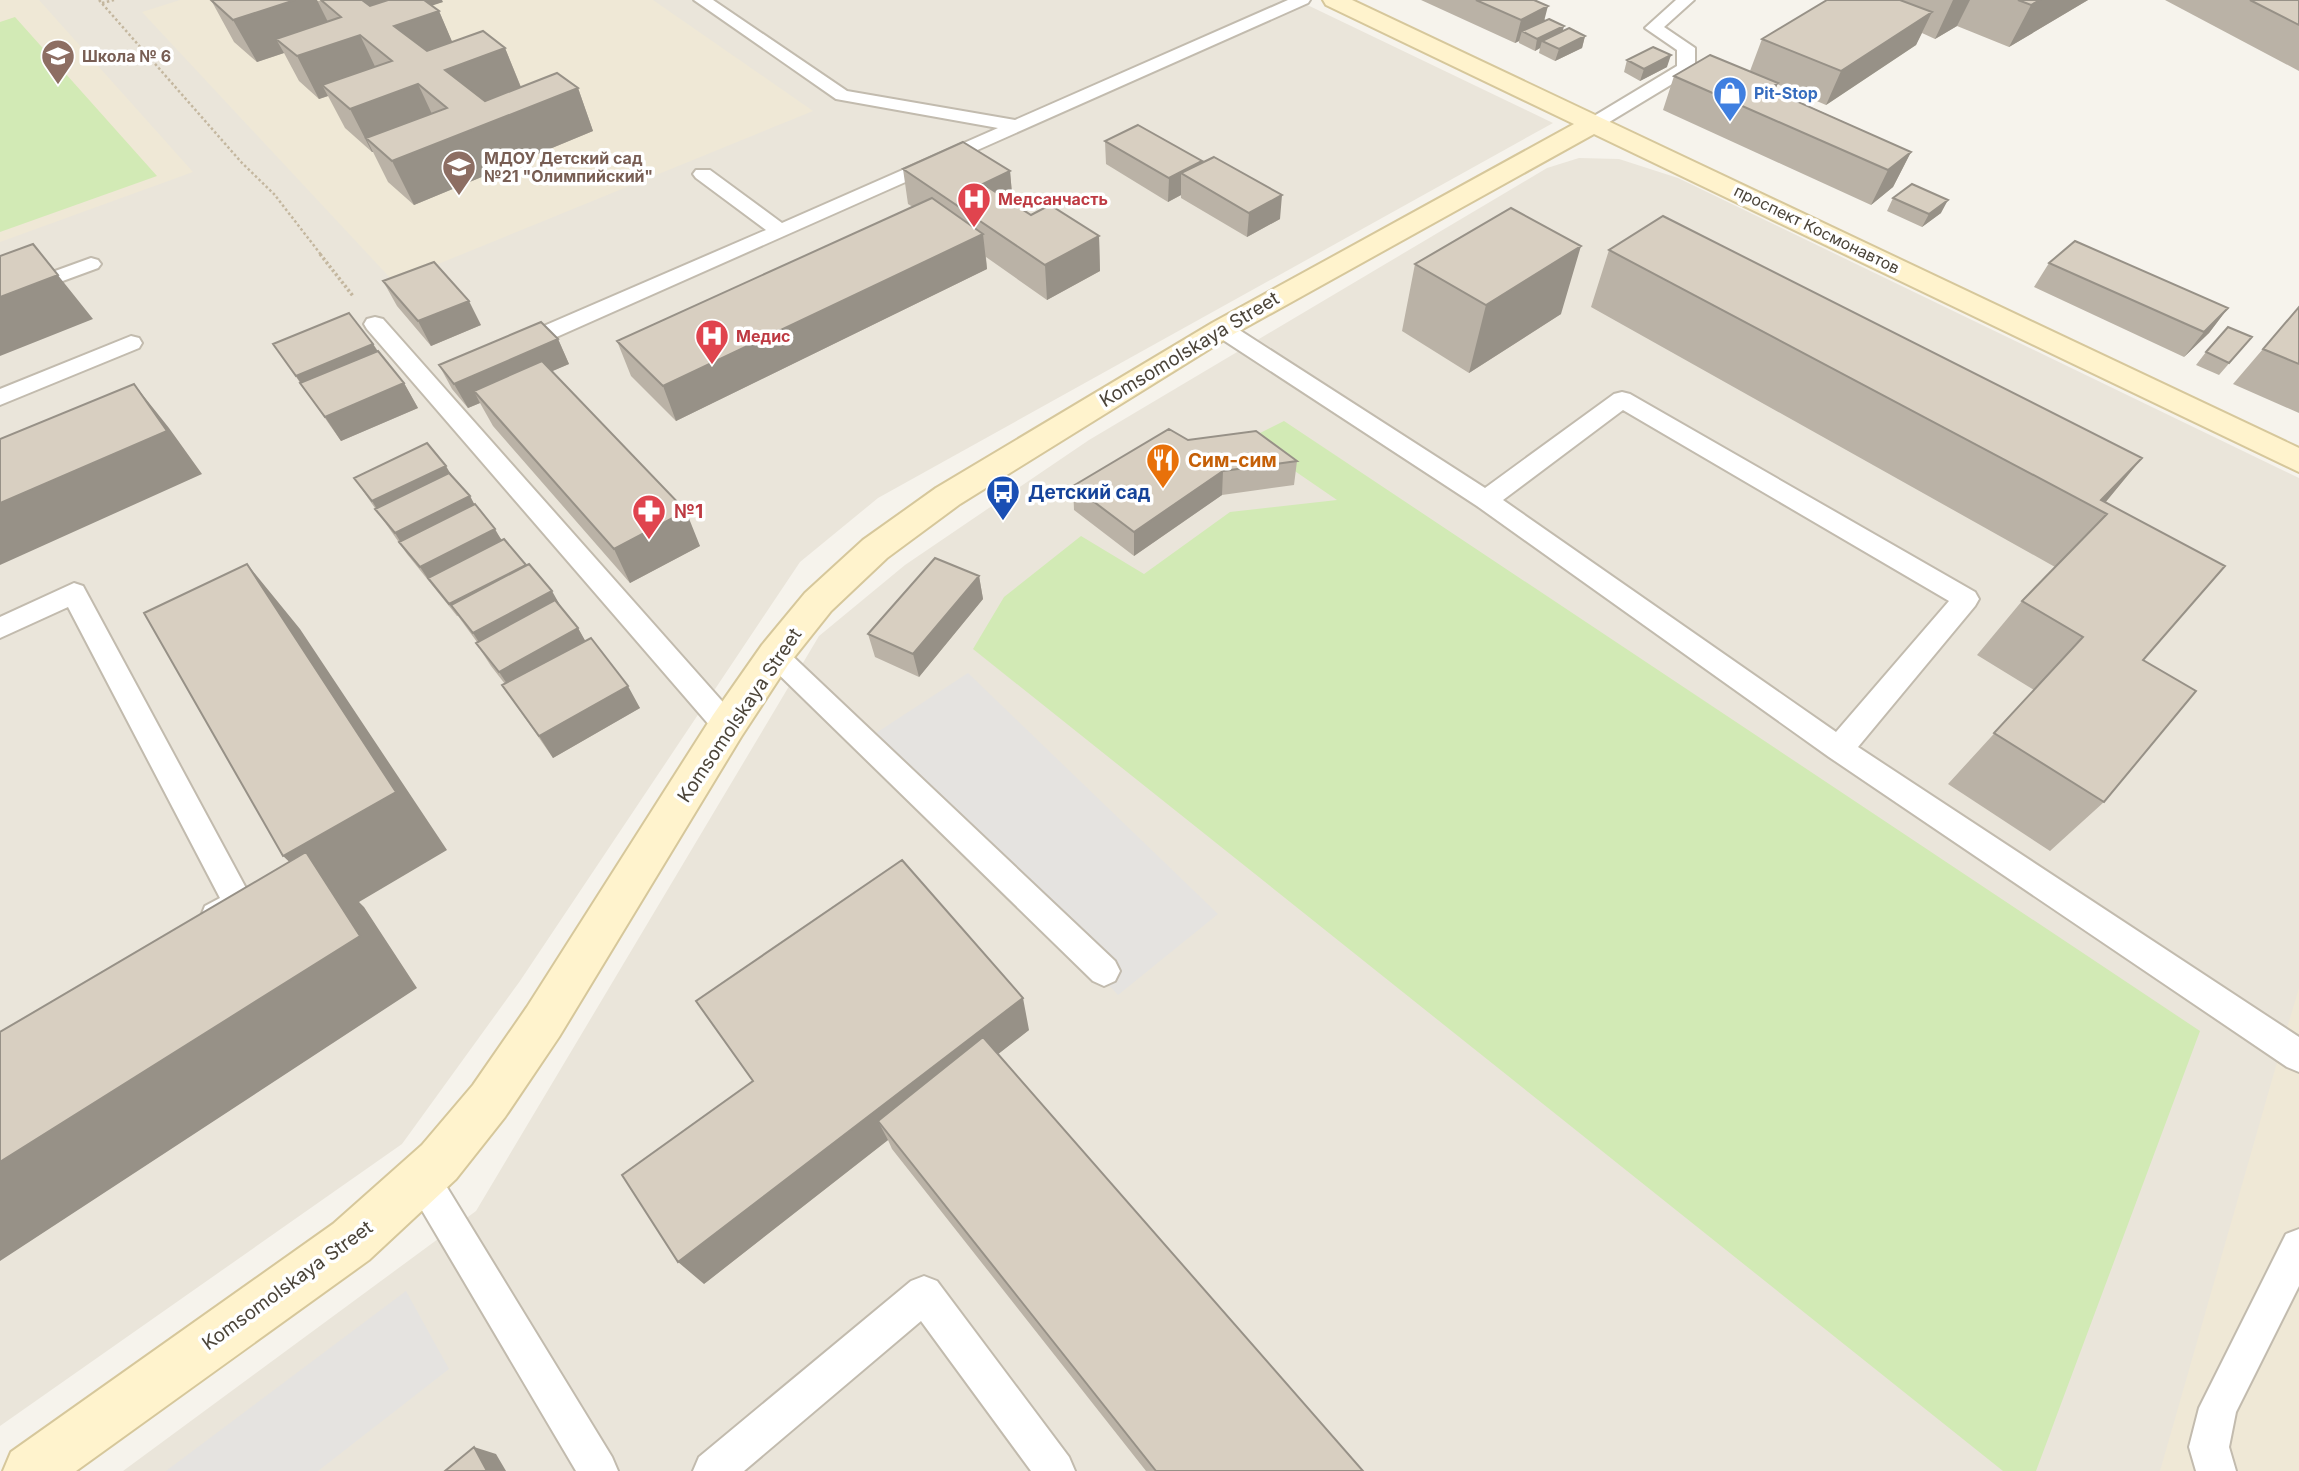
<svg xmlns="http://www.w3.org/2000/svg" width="2299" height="1471" viewBox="0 0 2299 1471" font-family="Inter,sans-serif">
	<rect width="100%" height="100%" fill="#f6f3ec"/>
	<path fill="#eae5da" d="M 0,0 L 1297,0 L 1553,123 L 878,498 L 800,562 L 520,981 L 402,1144 L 0,1426 Z
		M 1579,158 L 1619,159 L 1678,178 L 2299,478 L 2299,1471 L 123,1471 L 476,1211 L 819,636 L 905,565 L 1089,440 L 1547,168 Z"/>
	<path fill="#efe8d6" d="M 0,0 L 39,0 L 193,172 L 0,242 Z
		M 180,0 L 653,0 L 813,111 L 394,282 L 142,12 Z
		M 2299,988 L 2299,1471 L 2160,1471 L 2282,1045 Z"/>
	<path fill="#d2eab5" d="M 15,17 L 157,176 L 0,232 L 0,22 Z
		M 1284,421 L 2200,1031 L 2036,1471 L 2003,1471 L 973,649 L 1004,597 L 1081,536 L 1144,574 L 1230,512 L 1337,500 L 1248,439 Z"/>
	<path fill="#e5e3e0" d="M 968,673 L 1218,914 L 1118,995 L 873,735 Z
		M 406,1291 L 449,1369 L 318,1471 L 166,1471 Z"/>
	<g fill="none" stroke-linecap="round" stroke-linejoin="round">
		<g stroke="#c2bbae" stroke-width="4">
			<path id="lane" d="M 694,0 L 713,0 L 847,91 L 1015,120 L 1288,0 L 1310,0 L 1308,3 L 525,351 L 509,351 L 506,346 L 509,341 L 766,230 L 696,178 L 693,174 L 696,170 L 710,170 L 782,223 L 998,128 L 836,99 Z
				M 1676,0 L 1694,0 L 1664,27 L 1695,48 L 1695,68 L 1692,72 L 1601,127 L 1589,127 L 1586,123 L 1589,119 L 1677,66 L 1677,50 L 1645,28 Z
				M 91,258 L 98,260 L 101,264 L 98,268 L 0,304 L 0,291 Z
				M 375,317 L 383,319 L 737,718 L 741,726 L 737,734 L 727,737 L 717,734 L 367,329 L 364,324 L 367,319 Z
				M 1222,322 L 1230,324 L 1485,488 L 1614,394 L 1622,392 L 1630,394 L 1975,592 L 1979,599 L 1975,606 L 1858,747 L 2299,1037 L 2299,1072 L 2287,1067 L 1829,757 L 1477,506 L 1214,334 L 1211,329 L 1214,324 ZM 1623,410 L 1949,601 L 1836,732 L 1503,500 Z
				M 131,336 L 139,338 L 142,343 L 139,348 L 0,405 L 0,389 Z
				M 74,583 L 83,586 L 254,903 C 247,918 231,924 216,930 L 205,926 L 201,916 L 205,906 L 220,898 L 68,607 L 0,638 L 0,617 Z
				M 775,645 L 784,648 L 1115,961 L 1120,971 L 1115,981 L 1104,986 L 1093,981 L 766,662 L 762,655 L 766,648 Z
				M 422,1160 L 434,1166 L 612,1457 L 618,1471 L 576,1471 L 410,1190 L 404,1178 L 410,1166 Z
				M 2299,1229 L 2299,1286 L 2236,1412 L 2229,1447 L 2236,1471 L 2196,1471 L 2189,1447 L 2199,1408 L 2286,1234 Z
				M 924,1276 L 937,1281 L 1069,1457 L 1075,1471 L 1031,1471 L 921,1321 L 744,1471 L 693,1471 L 699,1457 L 911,1281 Z"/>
		</g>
		<g stroke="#d6c79b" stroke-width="4">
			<path id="secondary" d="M 1323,0 L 1352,0 L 2299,448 L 2299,472 L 1594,134 L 1232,335 L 960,504 L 887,558 L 831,611 L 788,665 L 741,737 L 559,1037 L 505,1117 L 456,1179 L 369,1260 L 76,1471 L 3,1471 L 11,1452 L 333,1224 L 422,1145 L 473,1085 L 527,1007 L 713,715 L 762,645 L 805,593 L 863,540 L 936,488 L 1212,323 L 1574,124 L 1326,5 Z"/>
		</g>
		<path stroke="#c4b79f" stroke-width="2.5" stroke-dasharray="2.5 2.5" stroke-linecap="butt" d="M 99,0 L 242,163 L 274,194 L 322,256
			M 102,3 L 114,0"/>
		<path stroke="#c4b79f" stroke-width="3.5" stroke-dasharray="2.5 2.5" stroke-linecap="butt" d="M 320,254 L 353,296"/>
		<use href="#lane" fill="#fff" fill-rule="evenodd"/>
		<use href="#secondary" fill="#fff3cd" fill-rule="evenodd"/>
	</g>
	<path fill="#bab2a6" d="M 211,0 L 443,2 L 431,5 L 439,11 L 452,42 L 505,48 L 521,87 L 578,88 L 593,131 L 414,205 L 388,182 L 373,152 L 372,152 L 345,128 L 328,96 L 319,99 L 299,81 L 284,53 L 257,62 L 234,42 Z
		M 1421,0 L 1534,0 L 1545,20 L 1563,31 L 1585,36 L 1582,48 L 1555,61 L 1539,53 L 1540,48 L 1535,51 L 1519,43 L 1519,41 L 1515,43 Z
		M 1827,0 L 2088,0 L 2009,47 L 1957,26 L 1935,39 L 1922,33 L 1916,45 L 1826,105 L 1777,84 L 1775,91 L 1911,152 L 1893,187 L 1871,205 L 1663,110 L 1674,76 L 1750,71 L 1762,39 Z
		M 2165,0 L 2299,0 L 2299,71 Z
		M 1627,60 L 1667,67 L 1640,81 L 1624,72 Z
		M 1105,141 L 1202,161 L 1202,163 L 1280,219 L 1247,237 L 1181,198 L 1181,195 L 1168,202 L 1106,164 Z
		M 903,169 L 1010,171 L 1013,204 L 1031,215 L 1099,236 L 1100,271 L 1047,300 L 986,257 L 987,269 L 676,421 L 631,376 L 617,341 L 913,207 L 908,204 Z
		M 1893,198 L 1941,213 L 1922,227 L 1887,211 Z
		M 1609,250 L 2142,458 L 2105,503 L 2143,660 L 2104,802 L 2050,851 L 1948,784 L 2034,690 L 1977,655 L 2022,601 L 2055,567 L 1591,307 Z
		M 2049,263 L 2228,308 L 2209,333 L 2184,357 L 2034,287 Z
		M 1415,264 L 1561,314 L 1469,373 L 1402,331 Z
		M 383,281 L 481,325 L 431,346 L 397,306 Z
		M 2299,307 L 2299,413 L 2233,384 Z
		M 2252,337 L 2219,375 L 2196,365 L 2206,352 Z
		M 558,339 L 569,364 L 552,371 L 700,546 L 630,583 L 493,426 L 480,403 L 468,408 L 452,389 L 439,365 Z
		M 273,344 L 373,344 L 378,351 L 404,383 L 418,408 L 341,441 Z
		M 1188,440 L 1297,461 L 1294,485 L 1222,495 L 1134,556 L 1074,510 L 1073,486 Z
		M 354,478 L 453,478 L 470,496 L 474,505 L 502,540 L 578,628 L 585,641 L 640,708 L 553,758 L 502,685 L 505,684 L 491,666 L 476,643 L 477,642 L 458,616 L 457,616 L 407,554 Z
		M 979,576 L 983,599 L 919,677 L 875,657 L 868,634 Z
		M 696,1001 L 1029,1030 L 998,1054 L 1363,1471 L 1146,1471 L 892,1149 L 888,1140 L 704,1284 L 753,1081 Z"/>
	<path fill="#979187" d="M 295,0 L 317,0 L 335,36 L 276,39 L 284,53 L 257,62 L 233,20 Z
		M 352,0 L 442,0 L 443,2 L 365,28 Z
		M 1953,0 L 1970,0 L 1957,26 L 1935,39 Z
		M 2040,0 L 2088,0 L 2009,47 L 2031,5 Z
		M 1548,6 L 1542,29 L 1522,31 L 1519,41 L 1515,43 L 1521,20 Z
		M 439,11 L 457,53 L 414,68 L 394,26 Z
		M 1932,12 L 1916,45 L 1826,105 L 1841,71 Z
		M 1564,26 L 1561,38 L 1542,41 L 1540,48 L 1535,51 L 1537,39 Z
		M 360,35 L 380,77 L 322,85 L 328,96 L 319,99 L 297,56 Z
		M 1585,36 L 1582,48 L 1555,61 L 1559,49 Z
		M 505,48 L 522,90 L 464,112 L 445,70 Z
		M 1671,55 L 1667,67 L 1640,81 L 1644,69 Z
		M 1778,83 L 1765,116 L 1769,89 Z
		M 418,84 L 438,127 L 366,138 L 373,152 L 372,152 L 350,109 Z
		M 578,88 L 593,131 L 414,205 L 392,161 Z
		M 1911,152 L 1893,187 L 1871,205 L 1888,170 Z
		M 1202,161 L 1201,185 L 1181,173 L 1181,195 L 1168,202 L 1169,178 Z
		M 1010,171 L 1013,206 L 983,184 Z
		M 1282,195 L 1280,219 L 1247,237 L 1249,213 Z
		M 1948,200 L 1941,213 L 1922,227 L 1929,214 Z
		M 983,234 L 987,269 L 676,421 L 663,386 Z
		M 1099,236 L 1100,271 L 1047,300 L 1045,265 Z
		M 33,244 L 93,319 L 0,356 L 0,297 Z
		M 1581,246 L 1561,314 L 1469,373 L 1486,305 Z
		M 469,301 L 481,325 L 431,346 L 418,321 Z
		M 2228,308 L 2209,333 L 2184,357 L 2204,332 Z
		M 558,339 L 569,364 L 483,401 L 474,391 L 480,403 L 468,408 L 454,384 Z
		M 373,344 L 388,368 L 300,383 L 312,400 L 296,376 Z
		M 404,383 L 418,408 L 341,441 L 325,417 Z
		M 134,384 L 169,428 L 202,474 L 0,565 L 0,503 Z
		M 2142,458 L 2099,510 L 2101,500 Z
		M 446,466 L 453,478 L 380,514 L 372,501 Z
		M 1223,471 L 1222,495 L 1134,556 L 1134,532 Z
		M 470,496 L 477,509 L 403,546 L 395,533 Z
		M 686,511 L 700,546 L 630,583 L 614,549 Z
		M 495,529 L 502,541 L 428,579 L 420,567 Z
		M 247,564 L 300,629 L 447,850 L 359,902 L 364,907 L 417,988 L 0,1261 L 0,1162 L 343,912 L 283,856 Z
		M 979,576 L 983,599 L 919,677 L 913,654 Z
		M 552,591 L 565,614 L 488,656 L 473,633 Z
		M 578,628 L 591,651 L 514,694 L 499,672 Z
		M 628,686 L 640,708 L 553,758 L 539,736 Z
		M 1023,998 L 1029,1030 L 891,1138 L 878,1121 L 888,1140 L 704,1284 L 678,1262 Z
		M 474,1447 L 496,1454 L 506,1471 L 487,1471 Z"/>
	<path fill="#d8cfc1" stroke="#979187" stroke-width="2" d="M 211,0 L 295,0 L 233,20 Z
		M 321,0 L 362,0 L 370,6 L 388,0 L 424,0 L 439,11 L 394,26 L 427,51 L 483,31 L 505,48 L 445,70 L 485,101 L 557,73 L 578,88 L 392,161 L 366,138 L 447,108 L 418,84 L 350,109 L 322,85 L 392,61 L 360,35 L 297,56 L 276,39 L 341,17 Z
		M 1476,0 L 1534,0 L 1548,6 L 1521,20 Z
		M 1827,0 L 1900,0 L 1932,12 L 1841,71 L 1762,39 Z
		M 2018,0 L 2040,0 L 2031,5 Z
		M 2250,0 L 2299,0 L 2299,25 Z
		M 1549,19 L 1564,26 L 1537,39 L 1522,31 Z
		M 1569,28 L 1585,36 L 1559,49 L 1542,41 Z
		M 1653,47 L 1671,55 L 1644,69 L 1627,60 Z
		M 1710,55 L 1778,83 L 1769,89 L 1911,152 L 1888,170 L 1674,76 Z
		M 1138,125 L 1202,161 L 1169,178 L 1105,141 Z
		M 963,142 L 1010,171 L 983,184 L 1031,215 L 1050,205 L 1099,236 L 1045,265 L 903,169 Z
		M 1214,157 L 1282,195 L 1249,213 L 1181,173 Z
		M 1912,184 L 1948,200 L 1929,214 L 1893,198 Z
		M 932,198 L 983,234 L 663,386 L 617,341 Z
		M 1511,208 L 1581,246 L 1486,305 L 1415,264 Z
		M 1663,216 L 2142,458 L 2101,500 L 2225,566 L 2143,660 L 2196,691 L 2104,802 L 1994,733 L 2083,637 L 2022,601 L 2107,514 L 1609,250 Z
		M 2075,241 L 2228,308 L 2204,332 L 2049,263 Z
		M 33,244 L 58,275 L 0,297 L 0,256 Z
		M 434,262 L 469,301 L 418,321 L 383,281 Z
		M 2299,307 L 2299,364 L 2263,349 Z
		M 349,313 L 373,344 L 296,376 L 273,344 Z
		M 541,322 L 558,339 L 454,384 L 439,365 Z
		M 2228,327 L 2252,337 L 2229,363 L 2206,352 Z
		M 378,351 L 404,383 L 325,417 L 300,383 Z
		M 542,361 L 686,511 L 614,549 L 474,391 Z
		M 134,384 L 167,431 L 0,503 L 0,439 Z
		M 1169,429 L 1188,440 L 1256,431 L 1297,461 L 1223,471 L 1134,532 L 1073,486 Z
		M 427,443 L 446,466 L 372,501 L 354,478 Z
		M 449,473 L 470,496 L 395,533 L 375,509 Z
		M 475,504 L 495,529 L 420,567 L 399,542 Z
		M 504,539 L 526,565 L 449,604 L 428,578 Z
		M 935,558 L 979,576 L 913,654 L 868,634 Z
		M 247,564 L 396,792 L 283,856 L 144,613 Z
		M 529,564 L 552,591 L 473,633 L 451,605 Z
		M 555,600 L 578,628 L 499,672 L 476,643 Z
		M 591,638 L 628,686 L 539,736 L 502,685 Z
		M 306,852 L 360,936 L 0,1162 L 0,1032 Z
		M 902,860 L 1023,998 L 678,1262 L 622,1175 L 753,1081 L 696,1001 Z
		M 983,1037 L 1363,1471 L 1156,1471 L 878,1121 Z
		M 474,1447 L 487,1471 L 445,1471 Z"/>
	<defs>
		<g id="school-pin" transform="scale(1.75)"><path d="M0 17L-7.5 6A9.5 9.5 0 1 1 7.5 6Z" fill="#8d6e63" stroke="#fff"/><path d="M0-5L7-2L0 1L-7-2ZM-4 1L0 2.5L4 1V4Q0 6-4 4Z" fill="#fff"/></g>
		<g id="shop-pin" transform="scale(1.75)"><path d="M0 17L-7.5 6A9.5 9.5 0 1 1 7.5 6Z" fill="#3f7fe0" stroke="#fff"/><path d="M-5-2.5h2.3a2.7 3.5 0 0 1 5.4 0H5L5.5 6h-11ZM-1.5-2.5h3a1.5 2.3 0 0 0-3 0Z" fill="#fff"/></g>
		<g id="hospital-pin" transform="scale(1.75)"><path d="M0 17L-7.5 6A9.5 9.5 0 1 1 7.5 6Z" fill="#e0444e" stroke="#fff"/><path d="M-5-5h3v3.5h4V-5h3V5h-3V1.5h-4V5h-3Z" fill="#fff"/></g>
		<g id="restaurant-pin" transform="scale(1.75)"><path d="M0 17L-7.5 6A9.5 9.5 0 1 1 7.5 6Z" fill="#e8710a" stroke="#fff"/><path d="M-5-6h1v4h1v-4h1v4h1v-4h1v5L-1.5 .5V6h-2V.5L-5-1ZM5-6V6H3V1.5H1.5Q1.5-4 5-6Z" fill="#fff"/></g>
		<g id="bus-pin" transform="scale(1.75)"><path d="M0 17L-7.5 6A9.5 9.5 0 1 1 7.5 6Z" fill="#1a4fb4" stroke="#fff"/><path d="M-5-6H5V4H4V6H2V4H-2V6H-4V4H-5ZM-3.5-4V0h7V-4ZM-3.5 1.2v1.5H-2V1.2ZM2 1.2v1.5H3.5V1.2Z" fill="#fff"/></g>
		<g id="pharmacy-pin" transform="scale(1.75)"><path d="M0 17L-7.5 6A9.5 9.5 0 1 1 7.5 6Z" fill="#e0444e" stroke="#fff"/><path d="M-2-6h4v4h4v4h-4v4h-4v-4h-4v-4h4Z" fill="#fff"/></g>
	</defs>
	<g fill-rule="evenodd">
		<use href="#school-pin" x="58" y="56"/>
		<use href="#shop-pin" x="1730" y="93"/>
		<use href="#school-pin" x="459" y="167"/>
		<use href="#hospital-pin" x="974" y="199"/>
		<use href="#hospital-pin" x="712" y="336"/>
		<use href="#restaurant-pin" x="1163" y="460"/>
		<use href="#bus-pin" x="1003" y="492"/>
		<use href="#pharmacy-pin" x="649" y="511"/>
	</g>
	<g text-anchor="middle" stroke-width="7" stroke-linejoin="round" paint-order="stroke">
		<g font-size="16" font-weight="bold" fill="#785e54" stroke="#fff" text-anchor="start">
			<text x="82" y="62">Школа № 6</text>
			<text x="484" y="164">МДОУ Детский сад<tspan x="484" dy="18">№21 "Олимпийский"</tspan></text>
		</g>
		<g font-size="16" font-weight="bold" fill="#366cbe" stroke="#fff" text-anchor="start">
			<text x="1754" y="99">Pit-Stop</text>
		</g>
		<g font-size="16" font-weight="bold" fill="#be3a42" stroke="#fff" text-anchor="start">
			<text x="998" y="205">Медсанчасть</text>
			<text x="736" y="342">Медис</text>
		</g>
		<g font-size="16" fill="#4b4439" stroke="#fff">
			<text transform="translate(1817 229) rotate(26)" y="6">проспект Космонавтов</text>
		</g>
		<g font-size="19" fill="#4b4439" stroke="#fff">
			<text transform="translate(1189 349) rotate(-31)" y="7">Komsomolskaya Street</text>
			<text transform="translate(739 715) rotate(-56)" y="7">Komsomolskaya Street</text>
			<text transform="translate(287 1285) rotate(-36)" y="7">Komsomolskaya Street</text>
		</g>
		<g font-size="19" font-weight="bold" fill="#c56008" stroke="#fff" text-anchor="start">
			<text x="1188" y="467">Сим-сим</text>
		</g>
		<g font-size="19" font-weight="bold" fill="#164399" stroke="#fff" text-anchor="start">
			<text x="1028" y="499">Детский сад</text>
		</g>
		<g font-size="19" font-weight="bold" fill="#be3a42" stroke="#fff" text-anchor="start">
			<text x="674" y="518">№1</text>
		</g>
	</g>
</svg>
